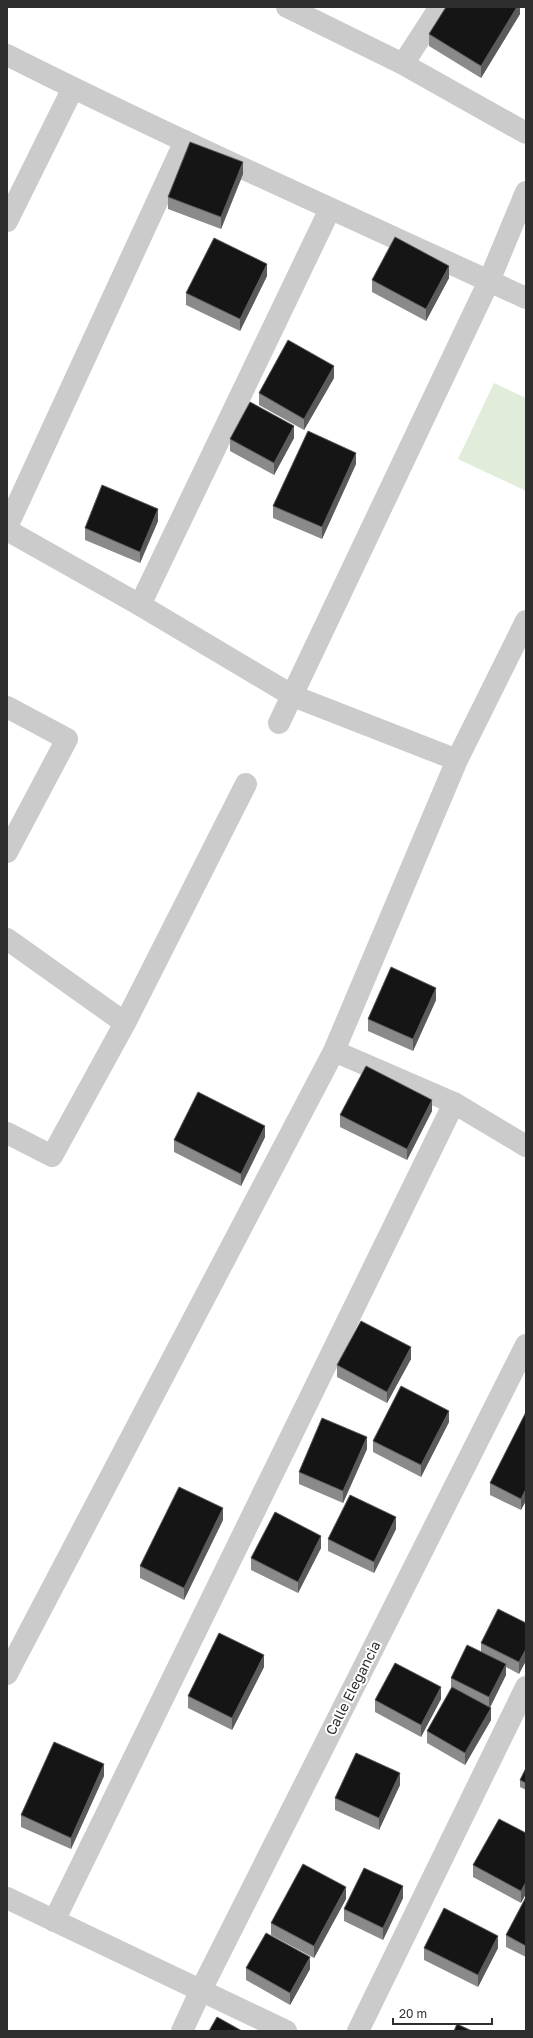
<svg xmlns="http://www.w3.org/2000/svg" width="533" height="2038" viewBox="0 0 533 2038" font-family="'Golos Text',sans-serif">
	<rect width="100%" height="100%" fill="#fff"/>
	<path fill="#e1edda" d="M 494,383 L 526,398 L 526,491 L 458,459 Z"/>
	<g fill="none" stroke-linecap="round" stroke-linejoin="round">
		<path stroke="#cbcbcb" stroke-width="22" d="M 287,7 L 403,64 L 526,133
			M 7,55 C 178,141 352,218 526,298
			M 403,64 L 440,7
			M 7,221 L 73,88
			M 7,527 L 185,141
			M 7,530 L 140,605 L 293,696 L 457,760
			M 140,605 L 330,209
			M 7,707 L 67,739 L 7,852
			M 279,723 L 489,281 L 526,192
			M 7,939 L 125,1023
			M 334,1051 L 454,1103 L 526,1146
			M 7,1133 L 52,1156 L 125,1023 L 246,784
			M 7,1674 L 334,1051 L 457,760 L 526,621
			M 7,1898 L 286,2031
			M 54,1921 L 454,1103
			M 182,2031 L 201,1990 L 526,1345
			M 358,2031 L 526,1687"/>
	</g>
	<path fill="#8a8a8a" d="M 520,7 L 520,14 L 481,78 L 429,46 L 429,34 Z
		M 243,174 L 221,229 L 168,209 L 168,197 Z
		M 267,276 L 240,331 L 186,305 L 186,293 Z
		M 449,278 L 426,321 L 372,292 L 372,280 Z
		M 334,378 L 304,430 L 259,405 L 259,393 Z
		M 294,438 L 274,475 L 230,451 L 230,439 Z
		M 356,464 L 322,539 L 273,518 L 273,506 Z
		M 158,521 L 140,563 L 85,540 L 85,528 Z
		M 436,1000 L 413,1051 L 368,1031 L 368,1019 Z
		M 432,1111 L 407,1160 L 340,1127 L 340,1115 Z
		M 265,1137 L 241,1186 L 174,1152 L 174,1140 Z
		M 411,1359 L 387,1403 L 337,1377 L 337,1365 Z
		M 526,1412 L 521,1510 L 490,1495 L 490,1483 Z
		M 449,1422 L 421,1477 L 373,1452 L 373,1441 Z
		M 367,1449 L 343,1503 L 299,1484 L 299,1472 Z
		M 223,1520 L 184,1600 L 140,1578 L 140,1566 Z
		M 396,1529 L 374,1573 L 328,1551 L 328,1539 Z
		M 321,1548 L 298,1593 L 251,1570 L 251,1558 Z
		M 526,1623 L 519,1674 L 506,1667 L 506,1675 L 490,1708 L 491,1720 L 465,1765 L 427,1743 L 427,1731 L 451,1688 L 451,1678 L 481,1652 L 481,1643 Z
		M 264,1667 L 232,1730 L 188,1708 L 188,1696 Z
		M 441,1699 L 421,1737 L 375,1712 L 375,1700 Z
		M 526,1768 L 526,1790 L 520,1787 L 520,1780 Z
		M 104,1776 L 71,1849 L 21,1827 L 21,1815 Z
		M 400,1785 L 379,1830 L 335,1810 L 335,1798 Z
		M 526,1833 L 521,1903 L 473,1877 L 473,1865 Z
		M 526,1897 L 526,1957 L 506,1947 L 506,1935 Z
		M 403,1898 L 383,1940 L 344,1921 L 344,1909 Z
		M 346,1899 L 314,1958 L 271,1935 L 271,1923 Z
		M 424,1948 L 498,1948 L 478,1987 L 424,1960 Z
		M 246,1968 L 310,1969 L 290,2005 L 246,1980 Z"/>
	<path fill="#5b5b5b" d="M 517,7 L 520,7 L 520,14 L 481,78 L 481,66 Z
		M 243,162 L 243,174 L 221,229 L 221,217 Z
		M 267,264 L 267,276 L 240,331 L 240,319 Z
		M 449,266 L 449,278 L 426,321 L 426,309 Z
		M 334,366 L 334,378 L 304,430 L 304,419 Z
		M 294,426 L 294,438 L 274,475 L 274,463 Z
		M 356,453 L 356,464 L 322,539 L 322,527 Z
		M 158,509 L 158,521 L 140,563 L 140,552 Z
		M 436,988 L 436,1000 L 413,1051 L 413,1039 Z
		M 432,1100 L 432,1111 L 407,1160 L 407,1149 Z
		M 265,1126 L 265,1137 L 241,1186 L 241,1174 Z
		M 411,1347 L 411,1359 L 387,1403 L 387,1392 Z
		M 449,1411 L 449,1422 L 421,1477 L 421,1465 Z
		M 367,1437 L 367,1449 L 343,1503 L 343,1491 Z
		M 526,1489 L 526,1501 L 521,1510 L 521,1499 Z
		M 223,1508 L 223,1520 L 184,1600 L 184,1588 Z
		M 396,1517 L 396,1529 L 374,1573 L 374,1562 Z
		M 321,1536 L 321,1548 L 298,1593 L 298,1582 Z
		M 526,1649 L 526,1661 L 519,1674 L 519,1662 Z
		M 264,1655 L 264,1667 L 232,1730 L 232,1718 Z
		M 506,1664 L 506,1675 L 489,1709 L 489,1697 Z
		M 441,1687 L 441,1699 L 421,1737 L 421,1725 Z
		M 491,1708 L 491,1720 L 465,1765 L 465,1753 Z
		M 104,1764 L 104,1776 L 71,1849 L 71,1838 Z
		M 400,1773 L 400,1785 L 379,1830 L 379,1818 Z
		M 526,1882 L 526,1894 L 521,1903 L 521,1891 Z
		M 403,1886 L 403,1898 L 383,1940 L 383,1928 Z
		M 346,1887 L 346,1899 L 314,1958 L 314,1946 Z
		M 498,1936 L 498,1948 L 478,1987 L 478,1975 Z
		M 310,1957 L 310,1969 L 290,2005 L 290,1993 Z"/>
	<path fill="#151515" stroke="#5b5b5b" d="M 446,7 L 517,7 L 481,66 L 429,34 Z
		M 190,142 L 243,162 L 221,217 L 168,197 Z
		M 395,237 L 449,266 L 426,309 L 372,280 Z
		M 214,238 L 267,264 L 240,319 L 186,293 Z
		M 288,340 L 334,366 L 304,419 L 259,393 Z
		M 250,402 L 294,426 L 274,463 L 230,439 Z
		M 308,431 L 356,453 L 322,527 L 273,506 Z
		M 102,485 L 158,509 L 140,552 L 85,528 Z
		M 391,967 L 436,988 L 413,1039 L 368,1019 Z
		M 366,1066 L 432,1100 L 407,1149 L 340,1115 Z
		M 198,1092 L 265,1126 L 241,1174 L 174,1140 Z
		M 361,1321 L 411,1347 L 387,1392 L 337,1365 Z
		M 401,1386 L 449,1411 L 421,1465 L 373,1441 Z
		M 526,1412 L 526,1489 L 521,1499 L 490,1483 Z
		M 322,1418 L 367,1437 L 343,1491 L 299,1472 Z
		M 179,1487 L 223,1508 L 184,1588 L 140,1566 Z
		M 350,1495 L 396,1517 L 374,1562 L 328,1539 Z
		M 275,1512 L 321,1536 L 298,1582 L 251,1558 Z
		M 498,1609 L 526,1623 L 526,1649 L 519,1662 L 481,1643 Z
		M 219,1633 L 264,1655 L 232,1718 L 188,1696 Z
		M 467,1645 L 506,1664 L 489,1697 L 451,1678 Z
		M 395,1663 L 441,1687 L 421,1725 L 375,1700 Z
		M 452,1687 L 491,1708 L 465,1753 L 427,1731 Z
		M 54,1742 L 104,1764 L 71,1838 L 21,1815 Z
		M 356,1753 L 400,1773 L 379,1818 L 335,1798 Z
		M 526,1768 L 526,1783 L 520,1780 Z
		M 499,1819 L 526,1833 L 526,1882 L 521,1891 L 473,1865 Z
		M 303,1864 L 346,1887 L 314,1946 L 271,1923 Z
		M 364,1868 L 403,1886 L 383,1928 L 344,1909 Z
		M 526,1897 L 526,1946 L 506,1935 Z
		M 444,1908 L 498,1936 L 478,1975 L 424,1948 Z
		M 266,1933 L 310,1957 L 290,1993 L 246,1968 Z
		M 217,2017 L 242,2031 L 209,2031 Z
		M 457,2024 L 472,2031 L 454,2031 Z"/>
	<g text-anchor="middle" stroke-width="4" stroke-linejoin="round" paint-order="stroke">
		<g font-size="14" fill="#2e2e2e" stroke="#fff">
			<text transform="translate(353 1688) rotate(-63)" y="5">Calle Elegancia</text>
		</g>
	</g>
	<rect width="533" height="2038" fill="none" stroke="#2e2e2e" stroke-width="16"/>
	<path d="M393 2018v6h99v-6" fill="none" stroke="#2e2e2e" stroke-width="2"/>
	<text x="399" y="2018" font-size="12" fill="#2e2e2e" stroke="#ffffff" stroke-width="3" paint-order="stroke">20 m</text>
</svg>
